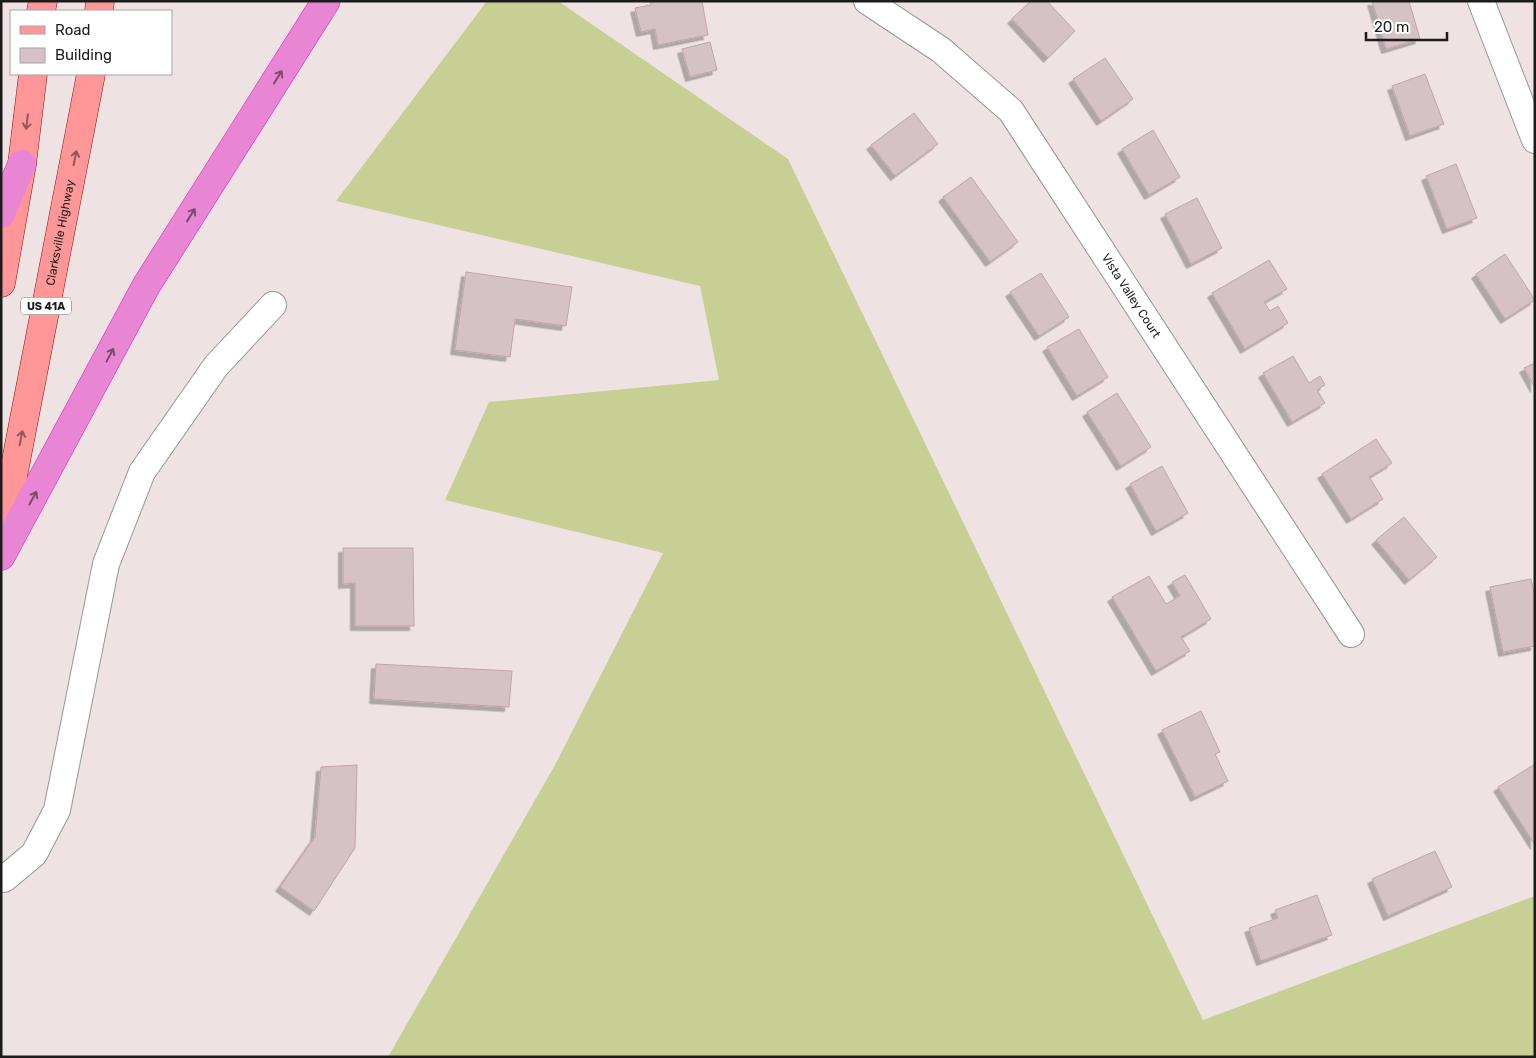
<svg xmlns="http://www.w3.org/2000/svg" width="1536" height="1058" viewBox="0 0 1536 1058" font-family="Rubik,sans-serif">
	<defs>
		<filter id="shadow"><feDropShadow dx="-4.5" dy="4.5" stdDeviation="0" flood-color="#0004"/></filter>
	</defs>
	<rect width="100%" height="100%" fill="#eee3e2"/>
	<path fill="#c8cf95" d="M 487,1 L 558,1 L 788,159 L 1203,1020 L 1535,896 L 1535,1057 L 388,1057 L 555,765 L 663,553 L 445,500 L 489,402 L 719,380 L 700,286 L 336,201 Z"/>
	<path fill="#d5c2c5" stroke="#c0a4a8" filter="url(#shadow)" d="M 650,1 L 702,1 L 708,35 L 658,45 L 655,29 L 641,32 L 635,8 L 651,5 Z
		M 1031,1 L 1047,1 L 1075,31 L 1048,58 L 1012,19 Z
		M 1372,1 L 1409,1 L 1420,39 L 1386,49 Z
		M 710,42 L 717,70 L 690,77 L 682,49 Z
		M 1105,58 L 1133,99 L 1101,121 L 1073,79 Z
		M 1425,74 L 1444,124 L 1410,136 L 1392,86 Z
		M 914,113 L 938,144 L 895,176 L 871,145 Z
		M 1153,130 L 1180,177 L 1149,195 L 1122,149 Z
		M 1456,164 L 1477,218 L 1447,229 L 1426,176 Z
		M 971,177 L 1018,242 L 990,262 L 943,197 Z
		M 1197,198 L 1222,248 L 1191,264 L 1165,214 Z
		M 1505,254 L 1535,300 L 1505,319 L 1476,274 Z
		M 1269,260 L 1287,289 L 1264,302 L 1270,311 L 1278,306 L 1288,323 L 1245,349 L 1212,293 Z
		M 466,272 L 572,287 L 566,326 L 515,319 L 510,357 L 455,350 Z
		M 1041,273 L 1069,317 L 1039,336 L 1010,292 Z
		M 1079,329 L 1108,377 L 1077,396 L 1047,347 Z
		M 1293,356 L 1309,383 L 1320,376 L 1325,385 L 1317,390 L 1325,403 L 1292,422 L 1263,373 Z
		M 1535,363 L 1535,388 L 1524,368 Z
		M 1117,393 L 1151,447 L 1121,466 L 1087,412 Z
		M 1376,439 L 1392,463 L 1369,477 L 1383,499 L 1351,519 L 1322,474 Z
		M 1162,466 L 1188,513 L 1156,531 L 1130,484 Z
		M 1404,517 L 1437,557 L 1409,580 L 1376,540 Z
		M 343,548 L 413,548 L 414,626 L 355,626 L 355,583 L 343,584 Z
		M 1185,575 L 1211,619 L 1181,637 L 1190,651 L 1156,671 L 1112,597 L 1149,576 L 1166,604 L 1180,596 L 1172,582 Z
		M 1531,579 L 1535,597 L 1535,646 L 1503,652 L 1490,587 Z
		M 376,664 L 512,671 L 509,707 L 374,699 Z
		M 1201,711 L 1220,752 L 1215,754 L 1228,781 L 1195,797 L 1162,730 Z
		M 1535,764 L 1535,845 L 1498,787 Z
		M 357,765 L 355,848 L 314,911 L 280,887 L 315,837 L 321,767 Z
		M 1435,851 L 1452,887 L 1388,916 L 1372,879 Z
		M 1317,895 L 1332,935 L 1261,961 L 1249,928 L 1278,918 L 1275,910 Z"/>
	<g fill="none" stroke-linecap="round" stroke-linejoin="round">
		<g stroke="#969696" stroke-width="28">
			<g id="minor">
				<path id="s1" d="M 867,1 L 941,50 L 1011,111 L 1351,634"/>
				<path d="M 1481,1 L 1535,140"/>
				<path d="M 1,878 L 4,879 L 34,854 L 57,810 L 106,564 L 142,472 L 216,366 L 273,305"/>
			</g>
		</g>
		<g stroke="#950c00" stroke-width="29">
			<g id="major">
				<path d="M 41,11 L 43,1"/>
				<path d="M 99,11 L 100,1"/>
				<path d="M 1,283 L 22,164 L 33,74"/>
				<path id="s2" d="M 1,538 L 91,74"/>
			</g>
		</g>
		<g stroke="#dd1ed0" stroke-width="29">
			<path id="highway" d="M 1,214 L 22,164
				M 1,556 L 146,286 L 326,1"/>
		</g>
		<use href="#minor" stroke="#fff" stroke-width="26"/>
		<use href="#major" stroke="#ff9698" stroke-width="28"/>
		<use href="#highway" stroke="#e986d3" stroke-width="28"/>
	</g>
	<defs><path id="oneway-shaft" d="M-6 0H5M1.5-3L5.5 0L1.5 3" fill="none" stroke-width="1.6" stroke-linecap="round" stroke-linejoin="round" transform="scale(1.25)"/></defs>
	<g stroke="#784c6e">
		<use href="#oneway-shaft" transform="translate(278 77) rotate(-58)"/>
		<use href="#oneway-shaft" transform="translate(191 215) rotate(-58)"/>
		<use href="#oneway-shaft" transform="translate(110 355) rotate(-62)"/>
		<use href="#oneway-shaft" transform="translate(33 498) rotate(-61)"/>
	</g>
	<g stroke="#8e595a">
		<use href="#oneway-shaft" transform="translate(27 122) rotate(97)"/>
		<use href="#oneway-shaft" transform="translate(75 158) rotate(-79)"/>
		<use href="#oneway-shaft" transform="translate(21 438) rotate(-79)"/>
	</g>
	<g text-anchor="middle" stroke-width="4" stroke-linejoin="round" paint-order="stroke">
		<rect fill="#fff" stroke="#606060" stroke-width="1" x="21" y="297.5" width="50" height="17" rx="4"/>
		<g font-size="11" font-weight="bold" fill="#1c1c1c">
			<text x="46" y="310">US 41A</text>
		</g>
		<g font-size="12" fill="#1c1c1c" stroke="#fff">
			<text dy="4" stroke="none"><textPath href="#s2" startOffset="311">Clarksville Highway</textPath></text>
			<text dy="4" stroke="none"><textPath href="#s1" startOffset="402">Vista Valley Court</textPath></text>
		</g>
	</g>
	<rect width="1536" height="1058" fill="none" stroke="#1c1c1c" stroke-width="5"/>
	<rect x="10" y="10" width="162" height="65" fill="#ffffff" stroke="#a4a4a4"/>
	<rect x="20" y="26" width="25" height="8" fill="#ff9698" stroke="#a4a4a4"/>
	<text x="55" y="35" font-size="15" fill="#1c1c1c">Road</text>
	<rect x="20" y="48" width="25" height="15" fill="#d5c2c5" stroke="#a4a4a4"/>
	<text x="55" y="60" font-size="15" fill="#1c1c1c">Building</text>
	<path d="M1366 32v8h81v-8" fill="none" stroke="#1c1c1c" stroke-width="2.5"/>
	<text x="1374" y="32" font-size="15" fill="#1c1c1c" stroke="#ffffff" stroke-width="4" paint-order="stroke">20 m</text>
</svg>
